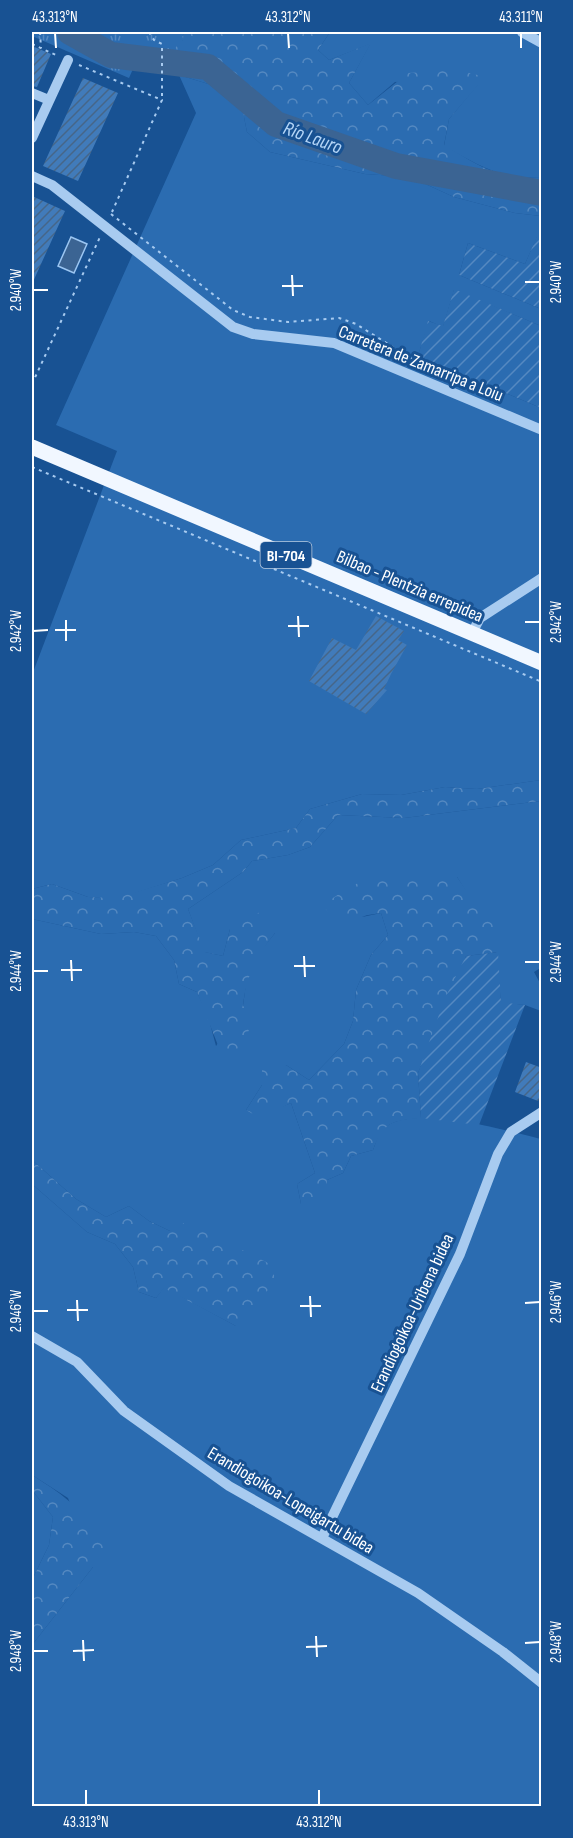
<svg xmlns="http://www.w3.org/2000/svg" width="573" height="1838" viewBox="0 0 573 1838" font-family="'Sofia Sans Condensed',sans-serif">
	<defs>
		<pattern id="forest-crowns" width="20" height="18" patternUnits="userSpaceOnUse" patternTransform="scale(1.5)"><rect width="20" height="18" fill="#2b6cb1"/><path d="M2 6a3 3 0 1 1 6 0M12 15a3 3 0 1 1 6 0" fill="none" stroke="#5589c1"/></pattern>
		<pattern id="park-tufts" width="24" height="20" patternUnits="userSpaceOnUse" patternTransform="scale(1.5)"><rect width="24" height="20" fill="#2b6cb1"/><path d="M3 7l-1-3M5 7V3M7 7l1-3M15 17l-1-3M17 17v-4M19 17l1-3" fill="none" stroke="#5589c1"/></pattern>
		<pattern id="garden-furrows" width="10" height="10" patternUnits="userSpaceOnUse" patternTransform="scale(1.5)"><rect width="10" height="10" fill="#2b6cb1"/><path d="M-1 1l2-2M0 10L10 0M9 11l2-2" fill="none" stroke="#5589c1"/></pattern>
		<pattern id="building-hatch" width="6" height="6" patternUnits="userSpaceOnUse" patternTransform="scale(1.5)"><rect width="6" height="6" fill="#417bba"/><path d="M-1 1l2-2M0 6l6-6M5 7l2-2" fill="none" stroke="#466688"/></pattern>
	</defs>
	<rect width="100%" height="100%" fill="#185293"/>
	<path fill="#2b6cb1" d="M 330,32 L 541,32 L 541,177 C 501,180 478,165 444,146 L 449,119 L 484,77 L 395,82 L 368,105 L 349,83 L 370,44 L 329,60 L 318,50 Z
		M 179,75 L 225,89 L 243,112 L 247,132 L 270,152 L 365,174 L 410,177 L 454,197 L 515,213 L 541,216 L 541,238 L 537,237 L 525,264 L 468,243 L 459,275 L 541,309 L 541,326 L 454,290 L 443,327 L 429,321 L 418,356 L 541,408 L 541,780 L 477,789 L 445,787 L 401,795 L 362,794 L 310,809 L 296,828 L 241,840 L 213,865 L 182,878 L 116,899 L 88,897 L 52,884 L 32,889 L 32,675 L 117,451 L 56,425 L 196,113 Z
		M 541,801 L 542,967 L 534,972 L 541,985 L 541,1011 L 525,1005 L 501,1003 L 495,937 L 457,877 L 362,917 L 381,913 L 388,935 L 371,955 L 356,990 L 353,1021 L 344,1044 L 309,1080 L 286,1065 L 262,1085 L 246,1110 L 276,1109 L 291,1103 L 315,1173 L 297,1184 L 301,1204 L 327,1180 L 343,1173 L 351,1156 L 373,1150 C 376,1143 378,1133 383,1129 C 412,1102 506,1131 541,1139 L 541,1806 L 32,1806 L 32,1645 L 93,1567 L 68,1498 L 32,1475 L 32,1184 L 87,1232 L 115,1244 L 133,1267 L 139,1292 L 156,1298 L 164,1287 L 236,1326 L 170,1231 L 149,1221 L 129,1206 L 106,1217 L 76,1199 L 32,1160 L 32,919 L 101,934 L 134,932 L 156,936 L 174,960 L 179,984 L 197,992 L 208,1016 L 216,1046 L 243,1006 L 246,983 L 255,958 L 275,933 L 230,929 L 223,956 L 204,952 L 188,909 L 243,872 L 252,861 L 288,855 L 310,847 L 338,815 L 404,818 Z
		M 32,1490 L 53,1517 L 49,1545 L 32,1580 Z"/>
	<path fill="url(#forest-crowns)" d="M 184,32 L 330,32 L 318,50 L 329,60 L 371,43 L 349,83 L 368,105 L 408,73 L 458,70 L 485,77 L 449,119 L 444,145 C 479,166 499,180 541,177 L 541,216 L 515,213 L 454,197 L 410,177 L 365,174 L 270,152 L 247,132 L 243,112 L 225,89 L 179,75 L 171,58 L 142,48 L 161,49 L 183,40 Z
		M 541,780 L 541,801 L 404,818 L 338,815 L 310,847 L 288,855 L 252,861 L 243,872 L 188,909 L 205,952 L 223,956 L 230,929 L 260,912 L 275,933 C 256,957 246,976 243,1006 L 254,1017 L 243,1045 L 223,1058 L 197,992 L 179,984 L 174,960 L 156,936 L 134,932 L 101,934 L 32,919 L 32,889 L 52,884 L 88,897 L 116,898 L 182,878 L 213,865 L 241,840 L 296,828 L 310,809 L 362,794 L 401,795 L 445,787 L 477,789 Z
		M 415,873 L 457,877 L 477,906 L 492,912 L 498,952 L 466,956 L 418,1073 L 421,1118 C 392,1121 384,1121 373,1150 L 351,1156 L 343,1173 L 327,1180 L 324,1204 L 301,1204 L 297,1184 L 315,1173 L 291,1103 L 260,1118 L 246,1110 L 262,1085 L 262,1068 L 286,1065 L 309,1080 L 344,1044 L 353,1021 L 356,990 L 371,955 L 388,935 L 381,913 L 336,920 L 322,905 L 350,887 L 377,874 Z
		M 32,1160 L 76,1199 L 106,1217 L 129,1206 L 149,1221 L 170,1231 L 186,1222 L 270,1264 L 276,1281 L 236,1326 L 164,1288 L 156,1298 L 139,1292 L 133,1267 L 115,1244 L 87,1232 L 32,1184 Z
		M 32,1475 C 67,1497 82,1509 105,1544 L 93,1567 L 32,1645 L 32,1580 L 49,1545 L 53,1517 L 32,1490 Z"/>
	<path fill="url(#park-tufts)" d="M 32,32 L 184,32 L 183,40 L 175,48 L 142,48 L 129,78 L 32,36 Z"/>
	<path fill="url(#garden-furrows)" d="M 537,236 L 541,238 L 541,309 L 459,275 L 468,243 L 525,264 Z
		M 454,289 L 541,326 L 541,408 L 418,356 L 428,321 L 443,326 Z
		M 498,952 L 501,1002 L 525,1005 L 479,1125 L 421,1118 L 418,1073 L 445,998 L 466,956 Z"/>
	<path fill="#3b6493" stroke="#9bc6f2" stroke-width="1.5" d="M 71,237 L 87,244 L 74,273 L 58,266 Z"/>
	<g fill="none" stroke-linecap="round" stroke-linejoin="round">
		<path stroke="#3b6493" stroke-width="26" d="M 70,32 L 111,55 L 208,67 L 276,124 L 396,166 L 542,193"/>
	</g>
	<path fill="url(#building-hatch)" d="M 32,46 L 51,54 L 37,87 L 32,86 Z
		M 83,78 L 118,93 L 78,181 L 43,166 Z
		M 32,196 L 65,211 L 32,284 Z
		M 376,616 L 404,631 L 398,640 L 407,645 L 391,674 L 384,689 L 387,690 L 366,714 L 309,681 L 332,638 L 356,650 Z
		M 526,1062 L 542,1068 L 542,1091 L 538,1101 L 515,1092 Z"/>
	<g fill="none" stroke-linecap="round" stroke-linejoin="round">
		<path stroke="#a8cbf0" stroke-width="2" stroke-dasharray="3 4.5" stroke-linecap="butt" d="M 40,32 L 41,48
			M 149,32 L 154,40 L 162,44 L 162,100
			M 32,44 L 58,56
			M 79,65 L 162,100 L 112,212
			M 111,214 L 233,310 L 250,317 L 288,322 L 339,318 L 356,324 L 417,362 L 473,386
			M 32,384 L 100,237
			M 32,467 L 542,682"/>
		<path stroke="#a8cbf0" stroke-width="10" d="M 522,32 L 542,43
			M 32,93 L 49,100
			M 32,138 L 68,60
			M 32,176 L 52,185 L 233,327 L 253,334 L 334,343 L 542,430
			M 472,633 L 480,618 L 542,578
			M 32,1336 L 77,1362 L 124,1411 L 229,1486 L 418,1593 L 503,1652 L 542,1683
			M 322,1538 L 460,1254 L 498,1154 L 511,1132 L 542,1112"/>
		<path stroke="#f1f7ff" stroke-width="15" d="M 32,447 L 542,663"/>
	</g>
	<path fill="none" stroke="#fff" stroke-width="2" d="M 55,33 L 56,48M 288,33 L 289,48M 521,33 L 521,48M 292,275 L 293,296M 525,282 L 540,282M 282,286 L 303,286M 33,290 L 48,290M 298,616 L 299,637M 66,620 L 66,641M 525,622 L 540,622M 288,626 L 309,626M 55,630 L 76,630M 33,631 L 48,630M 304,956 L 305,977M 71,960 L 72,981M 525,962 L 540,962M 294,966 L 315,966M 61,970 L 82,970M 33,971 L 48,971M 310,1296 L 311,1317M 77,1300 L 78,1321M 525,1303 L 540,1302M 300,1306 L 321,1306M 67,1310 L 88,1310M 33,1311 L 48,1311M 316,1636 L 317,1657M 83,1640 L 84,1661M 525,1643 L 540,1642M 306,1647 L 327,1646M 33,1651 L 48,1651M 73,1651 L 94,1650M 86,1790 L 86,1805M 319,1790 L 319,1805"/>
	<g text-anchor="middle" stroke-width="6" stroke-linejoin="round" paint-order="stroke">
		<rect fill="#185293" stroke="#bacbdf" stroke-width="1.5" x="260.5" y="542" width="51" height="26" rx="4.5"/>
		<g font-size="16" font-weight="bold" fill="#fff">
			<text x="286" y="561">BI-704</text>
		</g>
		<g font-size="18" fill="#fff" stroke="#185293">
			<text transform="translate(421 363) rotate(22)" y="6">Carretera de Zamarripa a Loiu</text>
			<text transform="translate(410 586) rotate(23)" y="6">Bilbao - Plentzia errepidea</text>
			<text transform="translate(412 1313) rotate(-65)" y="6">Erandiogoikoa-Uribena bidea</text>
			<text transform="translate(291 1500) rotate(31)" y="6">Erandiogoikoa-Lopeigartu bidea</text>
		</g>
		<g font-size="20" font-style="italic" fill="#b4d5f7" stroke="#185293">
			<text transform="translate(313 137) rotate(20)" y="7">Río Lauro</text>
		</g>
	</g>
	<rect width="573" height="1838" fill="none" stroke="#185293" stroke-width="66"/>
	<rect x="33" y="33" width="507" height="1772" fill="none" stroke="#fff" stroke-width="2"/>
	<g font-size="15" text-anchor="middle" fill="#fff">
		<text x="55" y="22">43.313°N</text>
		<text x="288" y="22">43.312°N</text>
		<text x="521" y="22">43.311°N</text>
		<text transform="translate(556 282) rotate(-90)" y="5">2.940°W</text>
		<text transform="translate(16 290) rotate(-90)" y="5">2.940°W</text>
		<text transform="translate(556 622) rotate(-90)" y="5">2.942°W</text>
		<text transform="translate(16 631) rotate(-90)" y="5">2.942°W</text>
		<text transform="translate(556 962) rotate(-90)" y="5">2.944°W</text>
		<text transform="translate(16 971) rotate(-90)" y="5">2.944°W</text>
		<text transform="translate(556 1302) rotate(-90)" y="5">2.946°W</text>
		<text transform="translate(16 1311) rotate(-90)" y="5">2.946°W</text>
		<text transform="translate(556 1642) rotate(-90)" y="5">2.948°W</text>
		<text transform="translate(16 1651) rotate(-90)" y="5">2.948°W</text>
		<text x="86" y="1827">43.313°N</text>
		<text x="319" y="1827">43.312°N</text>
	</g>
</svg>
